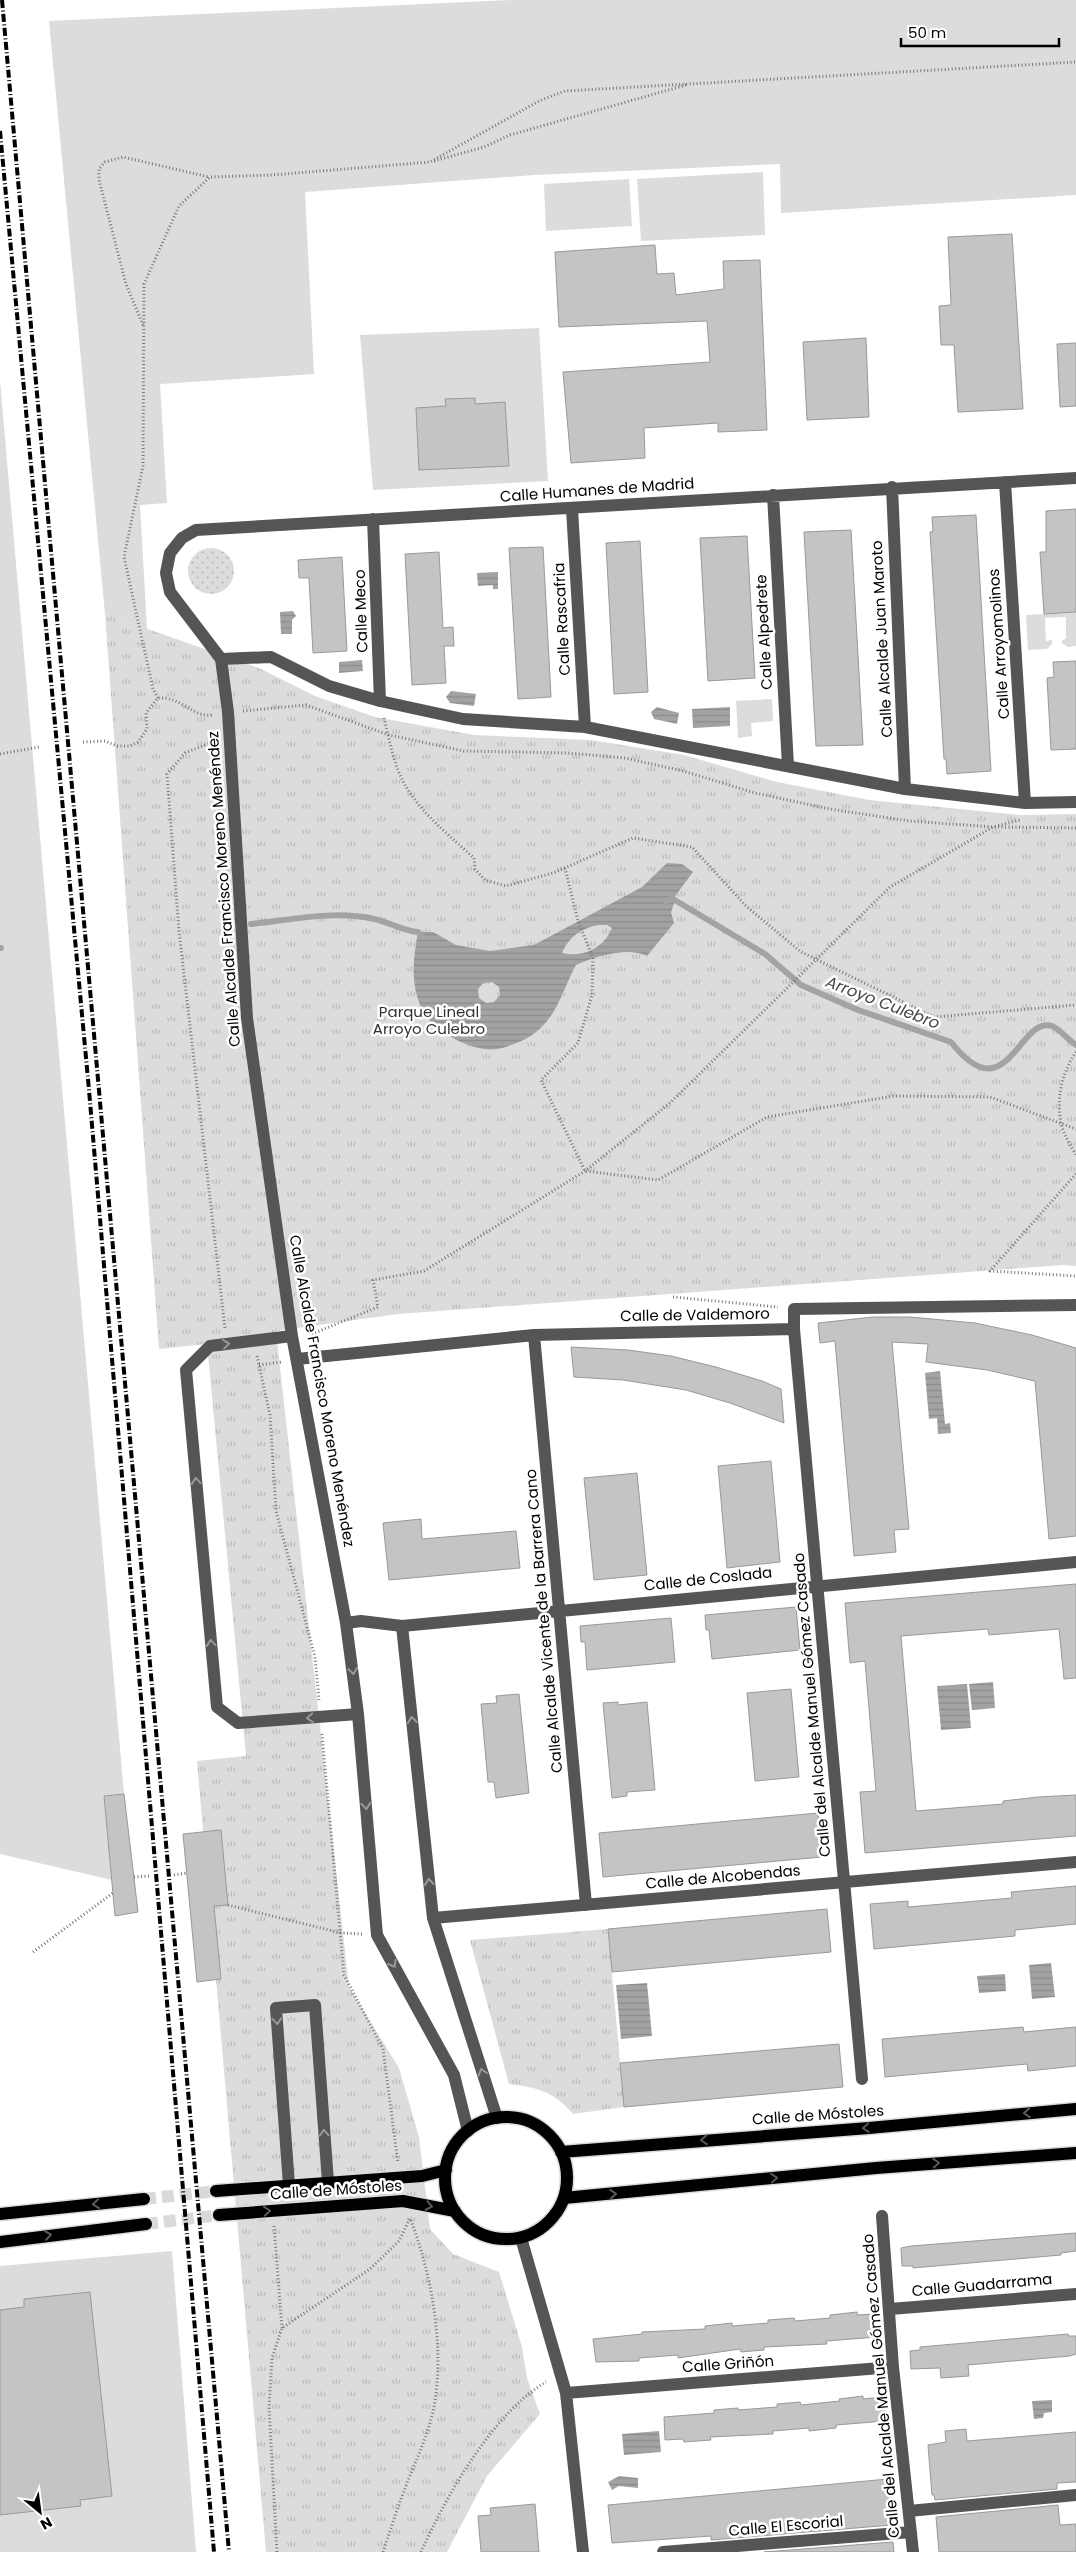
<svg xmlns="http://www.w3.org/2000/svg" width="1076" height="2552" viewBox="0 0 1076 2552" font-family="Poppins,sans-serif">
	<defs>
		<pattern id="park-tufts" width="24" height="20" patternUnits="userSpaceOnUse" patternTransform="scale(1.25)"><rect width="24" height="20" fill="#dcdcdc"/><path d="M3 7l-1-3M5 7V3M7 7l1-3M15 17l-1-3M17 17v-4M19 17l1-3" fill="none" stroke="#bbb"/></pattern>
		<pattern id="garden-dots" width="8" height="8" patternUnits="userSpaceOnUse" patternTransform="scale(1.25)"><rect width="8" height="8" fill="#dcdcdc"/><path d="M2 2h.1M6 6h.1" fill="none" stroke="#bbb" stroke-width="1.8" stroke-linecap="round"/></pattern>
		<pattern id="water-rules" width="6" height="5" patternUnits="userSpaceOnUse" patternTransform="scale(1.25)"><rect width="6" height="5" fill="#a3a3a3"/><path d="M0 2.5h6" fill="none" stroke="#8b8b8b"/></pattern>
	</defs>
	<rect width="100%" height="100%" fill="#fff"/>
	<path fill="#dcdcdc" d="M 512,0 L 1076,0 L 1076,195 L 781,213 L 780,164 L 534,175 L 305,192 L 314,374 L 160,384 L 167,503 L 140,505 L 147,629 L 105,614 L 49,21 Z
		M 763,172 L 765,235 L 641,241 L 637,179 Z
		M 629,179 L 632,226 L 546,231 L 544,184 Z
		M 539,328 L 548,481 L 373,490 L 360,335 Z
		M 0,381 L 124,1794 L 104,1796 L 112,1880 L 0,1854 Z
		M 1076,612 L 1076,646 L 1068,647 L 1062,643 L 1062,640 L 1066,639 L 1066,617 L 1045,618 L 1046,641 L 1052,640 L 1052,644 L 1047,649 L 1028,650 L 1026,615 Z
		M 772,699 L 773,721 L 751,723 L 752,736 L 738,738 L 736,701 Z
		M 172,2251 L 196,2552 L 0,2552 L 0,2266 Z"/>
	<path fill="url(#park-tufts)" d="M 105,614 L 259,668 L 315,696 L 375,717 L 474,735 L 591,740 L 684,755 L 777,782 L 869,800 L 1021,815 L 1076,814 L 1076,1266 L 1063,1265 L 398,1314 L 276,1331 L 349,1987 L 399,2068 L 419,2137 L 430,2229 L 453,2254 L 499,2272 L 522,2347 L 527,2378 L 540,2414 L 487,2476 L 447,2552 L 266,2552 L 197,1761 L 246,1756 L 207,1344 L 159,1349 Z
		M 608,1929 L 624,2107 L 573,2114 C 553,2091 539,2088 509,2084 L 470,1940 Z"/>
	<path fill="url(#garden-dots)" d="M188 571a23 23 0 1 1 46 0a23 23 0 1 1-46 0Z"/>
	<path fill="url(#water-rules)" fill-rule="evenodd" d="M 498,572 L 498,589 L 493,589 L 493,585 L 478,586 L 477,573 Z
		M 293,611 L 296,616 L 292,620 L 292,634 L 281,634 L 280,612 Z
		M 362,660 L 363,671 L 339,673 L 339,662 Z
		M 451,691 L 476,694 L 474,706 L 450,703 L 446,697 Z
		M 657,707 L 679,713 L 677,724 L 654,719 L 651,712 Z
		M 730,707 L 730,726 L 693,728 L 692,709 Z
		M 667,863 L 682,864 L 693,872 L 673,899 L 675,901 L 671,912 L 674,923 L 647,956 C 628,946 594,957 576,965 C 562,990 558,1017 532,1035 C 524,1041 507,1047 497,1049 C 474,1053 432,1031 422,1010 C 410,983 413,959 418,932 L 433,932 L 456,945 L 490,951 L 534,945 L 642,887 ZM 599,925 L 607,925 L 612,928 C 604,948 583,958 562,953 C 569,936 582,928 599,925 ZM 492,982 L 499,987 L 500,995 L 494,1002 L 486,1003 L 479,998 L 478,989 L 483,983 Z
		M 940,1371 L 945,1424 L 950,1423 L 951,1433 L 938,1434 L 937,1418 L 929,1419 L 925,1373 Z
		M 993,1682 L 995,1708 L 972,1710 L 969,1684 Z
		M 967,1684 L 971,1728 L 941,1730 L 937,1686 Z
		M 1051,1963 L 1055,1997 L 1032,1999 L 1029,1965 Z
		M 1005,1974 L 1006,1991 L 979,1993 L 977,1976 Z
		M 647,1983 L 652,2036 L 621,2039 L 616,1985 Z
		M 1052,2400 L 1052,2412 L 1044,2413 L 1043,2418 L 1034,2419 L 1032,2401 Z
		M 659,2431 L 661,2452 L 624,2455 L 622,2434 Z
		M 619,2476 L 638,2478 L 638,2488 L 619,2486 L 612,2490 L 608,2482 Z"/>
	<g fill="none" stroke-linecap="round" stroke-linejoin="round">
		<path stroke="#a3a3a3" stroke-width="6" d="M 666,901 L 673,899 L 765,954 L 801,985 L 858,1010 L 951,1042 C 1007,1114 1019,1015 1052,1026 C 1060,1029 1068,1040 1076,1045
			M 251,924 C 291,920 334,910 374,919 C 390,922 402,931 418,932 L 422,937
			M 0,948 L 1,948"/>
	</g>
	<path fill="#c4c4c4" stroke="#999" d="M 1012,234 L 1023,409 L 958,412 L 954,345 L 941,345 L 939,306 L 951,305 L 948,237 Z
		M 655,245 L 657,274 L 674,273 L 676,295 L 724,289 L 723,261 L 760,260 L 767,430 L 718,432 L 718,423 L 644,428 L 645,458 L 571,463 L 563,372 L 710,362 L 707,321 L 559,327 L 555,252 Z
		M 866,338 L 869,417 L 807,420 L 803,342 Z
		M 1076,343 L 1076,406 L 1060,407 L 1057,344 Z
		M 475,398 L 475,404 L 505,402 L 509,466 L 419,470 L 416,408 L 446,406 L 445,399 Z
		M 1076,509 L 1076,612 L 1044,614 L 1040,552 L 1046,552 L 1046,511 Z
		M 976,515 L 991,771 L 947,774 L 946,759 L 944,759 L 930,532 L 933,531 L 932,517 Z
		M 851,530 L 863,745 L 816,746 L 804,532 Z
		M 747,536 L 755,678 L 708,681 L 700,538 Z
		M 640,541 L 648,692 L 614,694 L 606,543 Z
		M 543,547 L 551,697 L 518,699 L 509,548 Z
		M 439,552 L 443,628 L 453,627 L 454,646 L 444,646 L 446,683 L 412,685 L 405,554 Z
		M 342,557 L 347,651 L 313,653 L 309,578 L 299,578 L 298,560 Z
		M 1076,661 L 1076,749 L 1051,750 L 1047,678 L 1054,677 L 1053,662 Z
		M 873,1317 L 910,1317 L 975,1323 L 1032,1335 L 1076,1348 L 1076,1536 L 1049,1539 L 1035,1381 L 987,1370 L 926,1362 L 928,1344 L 892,1342 L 909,1529 L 894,1530 L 896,1552 L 854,1556 L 835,1341 L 820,1343 L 818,1323 Z
		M 571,1347 L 628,1350 L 671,1356 L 716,1367 L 762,1381 L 781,1389 L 784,1423 L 730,1403 L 686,1390 L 623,1380 L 574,1377 Z
		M 771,1461 L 780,1562 L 727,1568 L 718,1466 Z
		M 637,1473 L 647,1575 L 594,1580 L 584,1478 Z
		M 421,1519 L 422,1539 L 516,1531 L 520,1568 L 389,1580 L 383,1523 Z
		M 1076,1584 L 1076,1678 L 1064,1679 L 1059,1629 L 989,1635 L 988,1629 L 901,1636 L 916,1811 L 1003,1804 L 1003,1801 L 1038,1797 L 1076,1795 L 1076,1836 L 865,1853 L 860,1792 L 876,1791 L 865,1661 L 850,1663 L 845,1603 Z
		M 796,1607 L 800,1650 L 712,1659 L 709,1630 L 706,1630 L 705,1615 Z
		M 671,1618 L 675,1662 L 587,1670 L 585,1642 L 581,1642 L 580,1626 Z
		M 791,1689 L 799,1777 L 755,1781 L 747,1693 Z
		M 519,1694 L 529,1793 L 496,1798 L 494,1782 L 488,1782 L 481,1704 L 497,1703 L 496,1696 Z
		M 618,1702 L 618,1705 L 647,1702 L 655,1790 L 627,1792 L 627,1796 L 612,1798 L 603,1703 Z
		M 124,1794 L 138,1912 L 115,1916 L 104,1796 Z
		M 818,1813 L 822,1857 L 603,1877 L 599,1833 Z
		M 221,1830 L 228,1905 L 214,1906 L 221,1979 L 197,1982 L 183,1834 Z
		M 1076,1886 L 1076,1924 L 1015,1930 L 1015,1936 L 874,1949 L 870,1904 L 908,1901 L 908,1907 L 1012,1898 L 1011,1892 Z
		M 827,1909 L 831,1952 L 612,1972 L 608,1929 Z
		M 1023,2027 L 1024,2032 L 1076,2027 L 1076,2066 L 1028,2071 L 1027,2064 L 885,2077 L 882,2039 Z
		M 839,2044 L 843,2087 L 624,2107 L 620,2063 Z
		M 1076,2233 L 1076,2251 L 1061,2253 L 1061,2255 L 913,2268 L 913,2266 L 902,2266 L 901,2248 L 911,2246 Z
		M 90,2292 L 112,2496 L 80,2500 L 81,2506 L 0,2515 L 0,2310 L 24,2307 L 24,2299 Z
		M 857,2312 L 857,2315 L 875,2314 L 877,2337 L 826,2341 L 827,2344 L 764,2347 L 764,2350 L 741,2352 L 740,2349 L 678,2358 L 678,2355 L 639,2358 L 639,2361 L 596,2362 L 593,2339 L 642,2334 L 642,2332 L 705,2329 L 705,2326 L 732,2323 L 732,2326 L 768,2323 L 768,2320 L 794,2318 L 795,2321 L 830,2318 L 830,2315 Z
		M 1068,2334 L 1069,2336 L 1076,2336 L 1076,2354 L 1070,2356 L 968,2365 L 969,2376 L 941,2378 L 940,2368 L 911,2369 L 910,2351 L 920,2350 L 920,2347 Z
		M 863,2396 L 863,2399 L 883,2397 L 885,2421 L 836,2425 L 836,2428 L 809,2431 L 809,2428 L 773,2431 L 773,2434 L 710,2437 L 711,2440 L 684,2442 L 683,2439 L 665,2440 L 664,2417 L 714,2413 L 714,2410 L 738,2408 L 738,2410 L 777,2407 L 777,2404 L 800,2402 L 801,2405 L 840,2401 L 839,2399 Z
		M 966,2429 L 967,2441 L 1076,2432 L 1076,2482 L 1057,2483 L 1057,2489 L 935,2500 L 934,2495 L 932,2495 L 928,2445 L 946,2442 L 945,2431 Z
		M 888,2479 L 888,2486 L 891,2485 L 892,2525 L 711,2540 L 711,2536 L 612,2543 L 608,2505 Z
		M 535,2504 L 539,2552 L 481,2552 L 478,2516 L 491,2515 L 490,2508 Z
		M 1058,2505 L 1060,2525 L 1076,2524 L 1076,2552 L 939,2552 L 936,2517 Z
		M 893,2542 L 894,2552 L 764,2552 Z"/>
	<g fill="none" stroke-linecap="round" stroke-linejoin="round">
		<path stroke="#d9d9d9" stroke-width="12" stroke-dasharray="12 6" stroke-linecap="butt" d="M 144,2199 L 216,2191
			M 146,2224 L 219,2215"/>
		<g stroke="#dbdbdb" stroke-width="15">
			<path id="major" d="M445 2178a61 61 0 1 1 122 0a61 61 0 1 1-122 0Z
				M 561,2152 L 869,2128 L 1076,2109
				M 216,2191 L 422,2176 L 446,2170
				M 564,2198 L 876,2168 L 1076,2153
				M 0,2214 L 144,2199
				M 219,2215 L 403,2201 L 455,2211
				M 0,2242 L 146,2224"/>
		</g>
		<path stroke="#777" stroke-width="3" stroke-dasharray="1 2.5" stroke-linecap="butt" d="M 434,161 L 484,147 L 510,135 L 686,85
			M 143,325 L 126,284 L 99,180 L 99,169 L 105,162 L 123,157 L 209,177
			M 158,698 L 153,689 L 124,557 L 143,466 L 144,284 L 179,206 L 210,177 L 272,175 L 430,162 L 539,101 L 565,91 L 1076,62
			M 243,711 L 306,705 L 389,735 L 464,751 L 567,753 L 625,758 L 683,771 L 755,793 L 830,809 L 909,821 L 993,827 L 1076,828
			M 384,718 C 389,739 394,766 405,785 C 422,814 449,835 474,858 L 475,869 L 485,880 L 506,886 L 553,873 L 633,838 L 692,847 L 746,906 L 801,952 L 934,1017 L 1076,1005
			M 215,741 L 185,753 L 167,774 L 179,931 L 225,1328
			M 83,742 L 105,741 L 117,746 L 130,746 L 138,742 L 147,729 L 146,713 L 158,698 C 181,696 193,718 212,715
			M 0,754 L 39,747
			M 565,868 L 578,921 L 593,958 L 592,995 L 578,1043 L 541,1080 L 585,1171 L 658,1180 L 767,1117 L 894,1096 L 990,1097 L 1076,1129
			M 1076,1052 C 1062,1073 1056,1097 1061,1123 C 1063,1134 1071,1146 1076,1155
			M 1076,1174 L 990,1271 L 1076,1276
			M 673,1297 L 778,1307
			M 313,1341 L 312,1334 L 378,1307 L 373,1280 L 424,1271 L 585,1171 L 670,1103 L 890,887 L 993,827 L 1020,820
			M 257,1356 L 270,1415 L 276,1511 L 315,1657 L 319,1700
			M 259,1365 L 281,1362
			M 322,1734 L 344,1975 L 383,2049 L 398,2163
			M 174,1875 L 187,1873
			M 134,1877 L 151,1876
			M 228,1905 L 341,1933 L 362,1934
			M 33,1952 L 113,1893
			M 274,2226 L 282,2328
			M 277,2552 L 269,2407 L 272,2358 L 282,2328 L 370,2269 L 399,2241 L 410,2218
			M 383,2552 C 390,2532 396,2511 404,2491 C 415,2461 430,2433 435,2401 C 444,2343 431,2272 410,2218
			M 421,2552 C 446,2496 493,2413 546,2382"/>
		<path stroke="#555" stroke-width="12" d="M 1005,482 L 1025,803
			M 892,487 L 905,789
			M 773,495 L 788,766
			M 572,509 L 585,727
			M 373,519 L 380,701
			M 221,659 L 271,657 L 329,686 L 380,701 L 463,719 L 585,727 L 905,789 L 1025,803 L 1076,802
			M 794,1329 L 862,2079
			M 534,1335 L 586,1905
			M 292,1336 L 210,1346 L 186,1370 L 217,1707 L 238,1723 L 358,1714
			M 297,1359 L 534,1335 L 794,1329 L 794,1309 L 1076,1305
			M 346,1623 L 361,1621 L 402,1626 L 1076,1562
			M 402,1626 L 433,1918 L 497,2118
			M 433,1918 L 1076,1862
			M 468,2131 L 454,2075 L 377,1935 L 358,1714 L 346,1623 L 292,1336 L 247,1018 L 228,712 L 221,659 L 170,592 L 166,573 L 170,553 L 182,538 L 196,530 L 1076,478
			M 289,2185 L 276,2008 L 315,2005 L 328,2182
			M 882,2216 L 893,2367 L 913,2552
			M 521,2238 L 566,2393 L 583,2552
			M 890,2309 L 1076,2294
			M 566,2393 L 893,2367
			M 909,2511 L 1076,2495
			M 663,2552 L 911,2532"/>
		<use href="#major" stroke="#000" stroke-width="12"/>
		<path stroke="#000" stroke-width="4" stroke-dasharray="8 2.5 1 2.5" stroke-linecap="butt" d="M 2,0 L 229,2552
			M 0,131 L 89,1090 L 214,2552"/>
	</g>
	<defs><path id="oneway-chevron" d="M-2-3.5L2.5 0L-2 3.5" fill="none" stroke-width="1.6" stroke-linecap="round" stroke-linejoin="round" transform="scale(1.25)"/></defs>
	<g stroke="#999">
		<use href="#oneway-chevron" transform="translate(226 1344) rotate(-7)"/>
		<use href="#oneway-chevron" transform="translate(196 1481) rotate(-95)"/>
		<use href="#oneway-chevron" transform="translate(211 1643) rotate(-95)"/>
		<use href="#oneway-chevron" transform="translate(353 1671) rotate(83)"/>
		<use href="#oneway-chevron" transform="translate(310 1718) rotate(176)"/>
		<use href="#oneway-chevron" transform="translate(412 1720) rotate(-96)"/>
		<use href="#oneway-chevron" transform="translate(366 1806) rotate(85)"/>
		<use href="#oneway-chevron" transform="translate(429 1882) rotate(-96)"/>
		<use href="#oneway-chevron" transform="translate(393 1964) rotate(61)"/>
		<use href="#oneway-chevron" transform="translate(277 2021) rotate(86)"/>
		<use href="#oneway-chevron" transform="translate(482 2072) rotate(-108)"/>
		<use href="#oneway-chevron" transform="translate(324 2133) rotate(-94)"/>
	</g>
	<g stroke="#595959">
		<use href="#oneway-chevron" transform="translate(1027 2113) rotate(175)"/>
		<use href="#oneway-chevron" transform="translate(866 2128) rotate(176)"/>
		<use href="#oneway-chevron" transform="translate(704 2140) rotate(176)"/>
		<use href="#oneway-chevron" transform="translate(936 2163) rotate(-4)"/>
		<use href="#oneway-chevron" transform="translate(774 2178) rotate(-6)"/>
		<use href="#oneway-chevron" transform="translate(613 2194) rotate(-5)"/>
		<use href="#oneway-chevron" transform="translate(96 2204) rotate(174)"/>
		<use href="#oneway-chevron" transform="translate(429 2206) rotate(12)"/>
		<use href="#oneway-chevron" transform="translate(267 2211) rotate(-5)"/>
		<use href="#oneway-chevron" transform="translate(48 2235) rotate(-8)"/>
	</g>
	<g text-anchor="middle" stroke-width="5" stroke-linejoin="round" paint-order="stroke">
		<g font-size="15" fill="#000" stroke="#fff">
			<text transform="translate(597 490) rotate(-4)" y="5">Calle Humanes de Madrid</text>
			<text transform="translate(361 611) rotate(-92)" y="5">Calle Meco</text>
			<text transform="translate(562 619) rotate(-93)" y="5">Calle Rascafria</text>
			<text transform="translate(764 632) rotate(-93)" y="5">Calle Alpedrete</text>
			<text transform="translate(882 639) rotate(-93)" y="5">Calle Alcalde Juan Maroto</text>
			<text transform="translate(999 644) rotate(-94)" y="5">Calle Arroyomolinos</text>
			<text transform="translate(224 889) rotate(-94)" y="5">Calle Alcalde Francisco Moreno Menéndez</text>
			<text transform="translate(695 1315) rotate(-1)" y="5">Calle de Valdemoro</text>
			<text transform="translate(322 1391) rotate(80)" y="5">Calle Alcalde Francisco Moreno Menéndez</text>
			<text transform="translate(708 1579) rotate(-6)" y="5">Calle de Coslada</text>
			<text transform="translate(544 1621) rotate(-95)" y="5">Calle Alcalde Vicente de la Barrera Cano</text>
			<text transform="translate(812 1705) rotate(-95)" y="5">Calle del Alcalde Manuel Gómez Casado</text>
			<text transform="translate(723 1877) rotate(-5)" y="5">Calle de Alcobendas</text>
			<text transform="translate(818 2115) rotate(-4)" y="5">Calle de Móstoles</text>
			<text transform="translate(336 2190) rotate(-4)" y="5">Calle de Móstoles</text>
			<text transform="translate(982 2285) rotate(-5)" y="5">Calle Guadarrama</text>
			<text transform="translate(728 2364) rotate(-4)" y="5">Calle Griñón</text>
			<text transform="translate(881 2386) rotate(-95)" y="5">Calle del Alcalde Manuel Gómez Casado</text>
			<text transform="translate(786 2526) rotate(-5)" y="5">Calle El Escorial</text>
		</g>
		<g font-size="15" fill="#333" stroke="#fff">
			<text x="429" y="1017">Parque Lineal<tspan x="429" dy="17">Arroyo Culebro</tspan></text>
		</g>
		<g font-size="16" font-style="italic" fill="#444" stroke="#fff">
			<text transform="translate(883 1002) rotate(21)" y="6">Arroyo Culebro</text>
		</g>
	</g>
	<g transform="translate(40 2512) rotate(151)" stroke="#ffffff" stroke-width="4" paint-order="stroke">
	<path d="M0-4L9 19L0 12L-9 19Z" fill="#000000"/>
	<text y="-8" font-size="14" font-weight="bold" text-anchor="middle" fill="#000000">N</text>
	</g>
	<path d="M901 38v8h158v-8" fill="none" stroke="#000000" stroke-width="2.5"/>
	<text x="908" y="38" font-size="15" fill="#000000" stroke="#ffffff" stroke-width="4" paint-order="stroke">50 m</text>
</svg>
